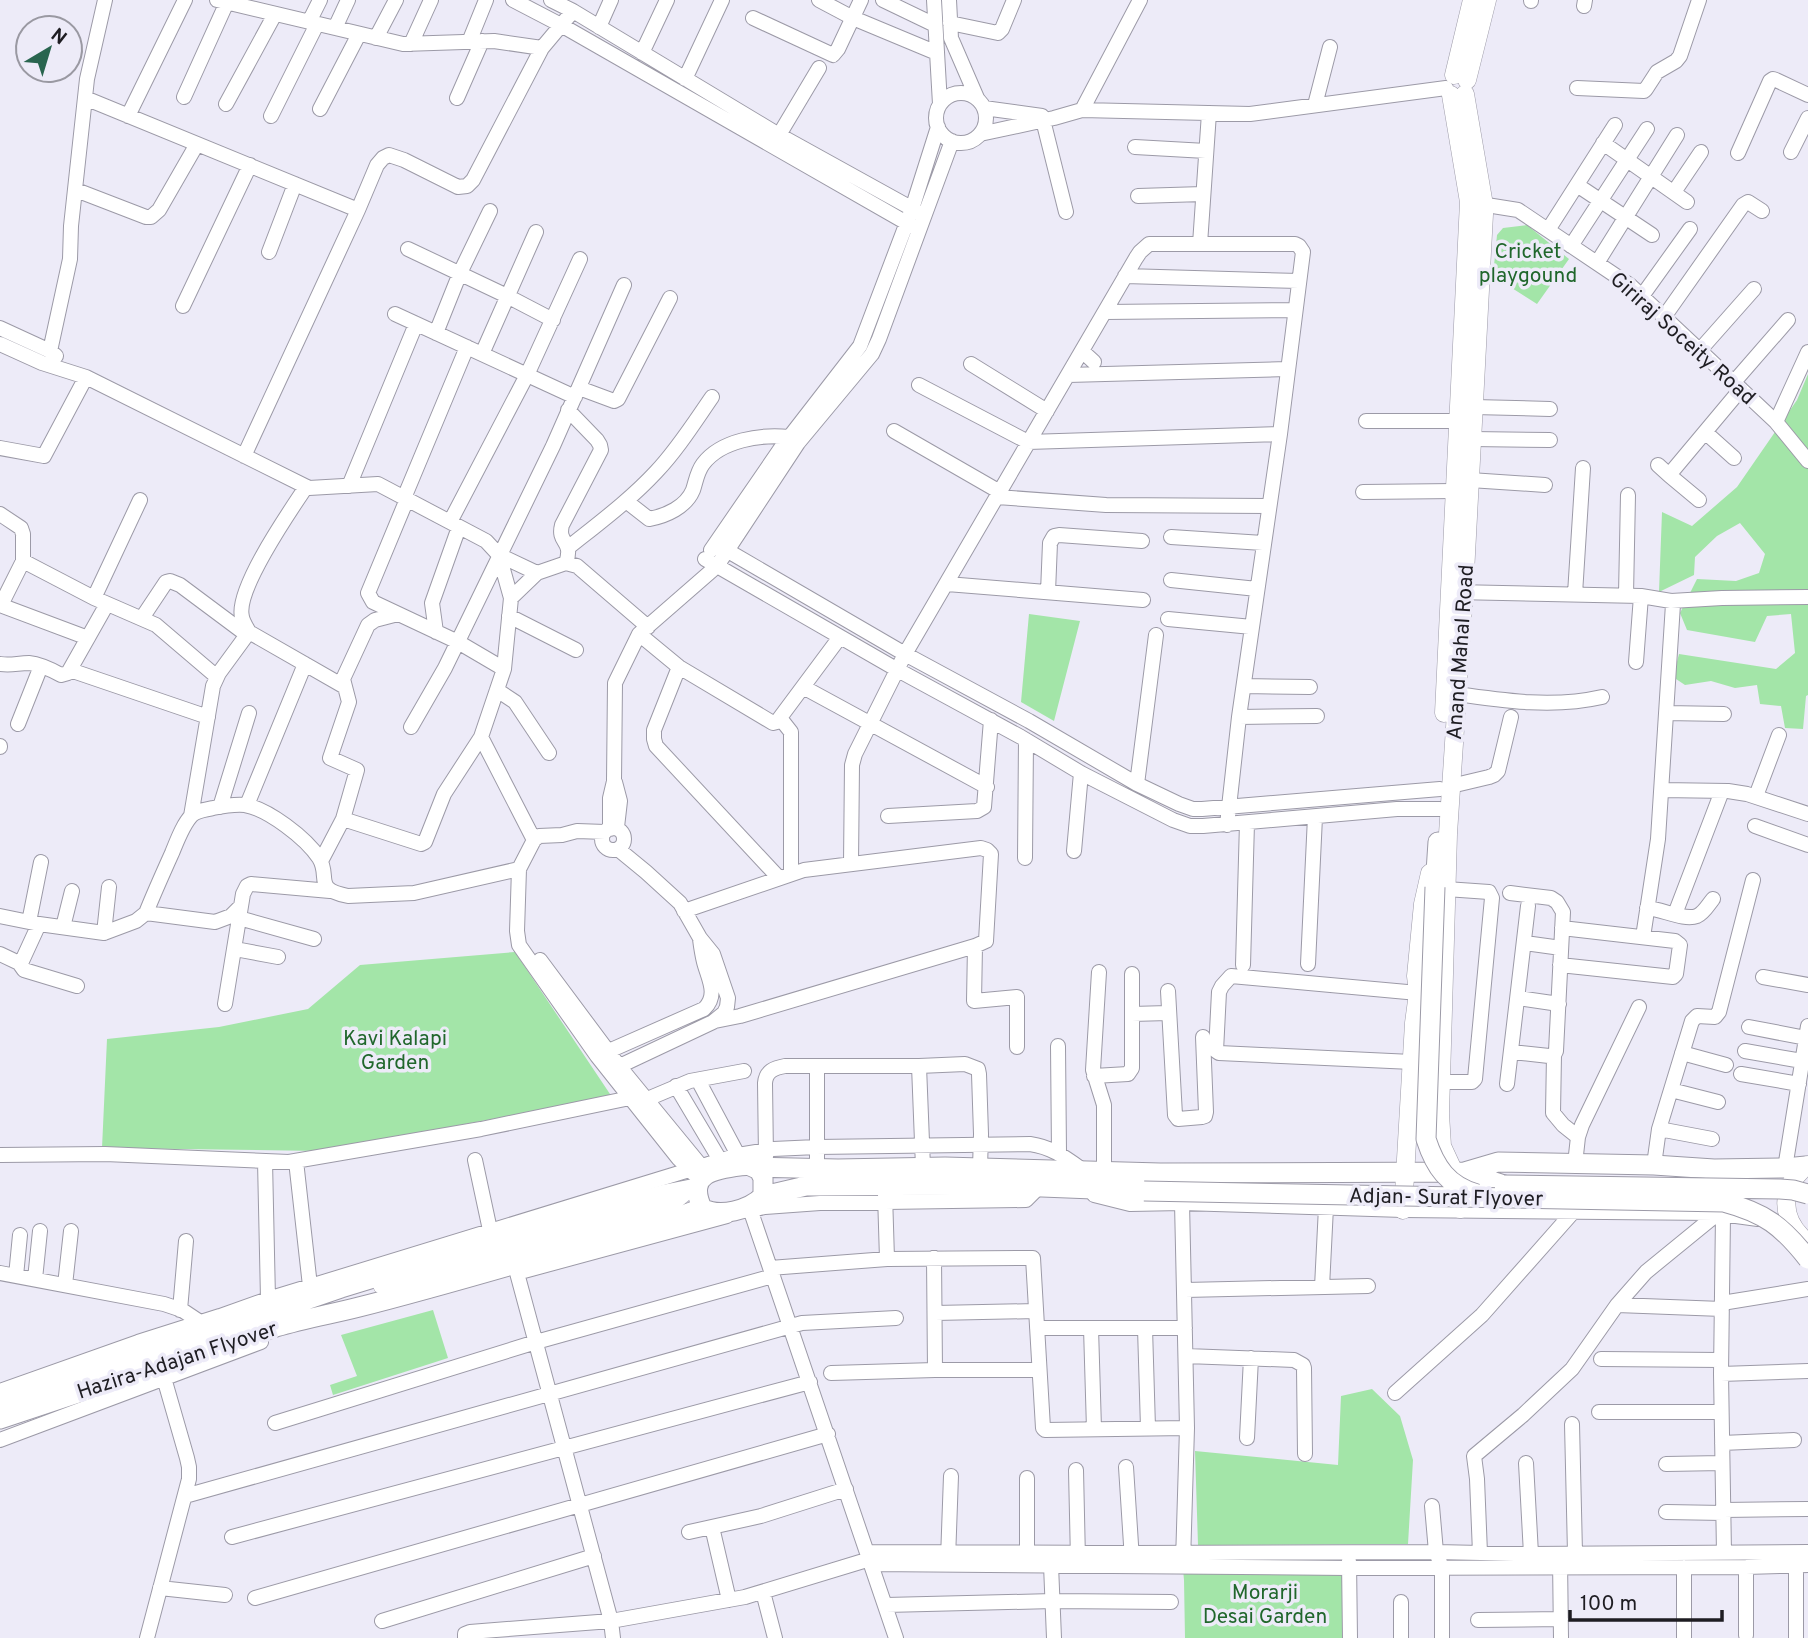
<svg xmlns="http://www.w3.org/2000/svg" width="1808" height="1638" viewBox="0 0 1808 1638" font-family="Overpass,sans-serif">
	<rect width="100%" height="100%" fill="#edebf8"/>
	<path fill="#a3e5a8" d="M 1527,225 L 1569,259 L 1537,304 L 1493,276 L 1497,235 L 1503,228 Z
		M 1808,374 L 1808,695 L 1806,696 L 1803,729 L 1785,728 L 1781,706 L 1760,704 L 1757,685 L 1735,688 L 1711,681 L 1685,685 L 1673,677 L 1679,654 L 1776,669 L 1795,653 L 1791,614 L 1767,616 L 1755,642 L 1687,630 L 1680,613 L 1697,579 L 1736,581 L 1759,573 L 1765,554 L 1740,523 L 1717,536 L 1695,557 L 1694,575 L 1659,592 L 1662,512 L 1692,526 L 1737,487 L 1797,400 Z
		M 1029,614 L 1080,621 L 1054,721 L 1021,702 Z
		M 515,952 L 612,1097 L 320,1151 L 102,1148 L 107,1039 L 219,1027 L 308,1009 L 360,965 Z
		M 433,1310 L 448,1358 L 333,1395 L 330,1385 L 357,1376 L 341,1335 Z
		M 1372,1389 L 1400,1416 L 1413,1460 L 1408,1544 L 1198,1545 L 1195,1451 L 1338,1465 L 1341,1396 Z
		M 1183,1569 L 1346,1571 L 1348,1638 L 1185,1638 L 1184,1580 Z"/>
	<g fill="none" stroke-linecap="round" stroke-linejoin="round">
		<g stroke="#9c9aa7" stroke-width="16">
			<path id="minor" d="M 217,0 L 403,44 L 494,41 L 542,48
				M 513,0 L 561,25 L 912,226
				M 551,0 L 573,11 L 779,135 L 920,213
				M 819,0 L 853,18 L 937,53
				M 883,0 L 935,25
				M 934,0 L 940,104
				M 949,0 L 951,38 L 977,98
				M 1531,1 L 1531,0
				M 1584,6 L 1585,0
				M 753,18 L 833,55 L 838,49 L 861,0
				M 309,22 L 320,0
				M 950,23 L 998,33 L 1002,29 L 1014,0
				M 599,27 L 611,0
				M 335,28 L 348,0
				M 376,38 L 396,0
				M 469,42 L 486,0
				M 411,44 L 431,0
				M 642,53 L 667,0
				M 685,79 L 722,0
				M 1577,88 L 1644,91 L 1646,89 L 1657,72 L 1676,61 L 1680,56 L 1699,0
				M936 118a25 25 0 1 1 50 0a25 25 0 1 1-50 0Z
				M 184,97 L 227,2
				M 85,98 L 358,210
				M 457,98 L 482,41
				M 226,104 L 275,14
				M 1315,105 L 1330,47
				M 984,108 L 1042,116
				M 320,109 L 359,34
				M 1082,110 L 1140,0
				M 128,116 L 185,0
				M 271,116 L 317,24
				M 1043,120 L 1066,212
				M 980,134 L 1054,118 L 1082,110 L 1250,114 L 1446,88
				M 779,135 L 819,68
				M 1603,143 L 1687,202
				M 1135,147 L 1206,151
				M 1791,152 L 1808,118
				M 1738,153 L 1770,81 L 1773,79 L 1776,80 L 1808,95
				M 1577,185 L 1652,235
				M 76,190 L 146,217 L 151,217 L 159,210 L 197,144
				M 1674,192 L 1701,152
				M 1138,196 L 1203,194
				M 1474,203 L 1518,210 L 1631,286 L 1776,422 L 1808,461
				M 1548,230 L 1615,125
				M 1200,244 L 1209,113
				M 1571,246 L 1647,129
				M 408,249 L 507,296 L 553,320
				M 269,252 L 295,184
				M 1597,263 L 1677,135
				M 1125,276 L 1299,281
				M 1642,296 L 1690,229
				M 183,306 L 250,165
				M 1105,312 L 1295,310
				M 395,314 L 575,397
				M 1664,317 L 1743,205 L 1748,202 L 1762,211
				M 0,328 L 50,351 L 56,356
				M 436,333 L 460,273 L 490,211
				M 0,344 L 42,363 L 86,377 L 309,488 L 378,484 L 486,541 L 499,555 L 511,598 L 504,669 L 481,737 L 444,794 L 425,842 L 421,844 L 343,819
				M 1700,350 L 1754,289
				M 50,351 L 70,259 L 71,226 L 87,79 L 105,0
				M 1082,351 L 1094,362
				M 482,354 L 536,232
				M 971,364 L 1047,411
				M 1068,375 L 1287,369
				M 1734,382 L 1788,320
				M 919,385 L 1028,442 L 1280,434
				M 579,388 L 614,401 L 618,399 L 670,298
				M 1474,407 L 1550,409
				M 1366,421 L 1459,421
				M 1776,422 L 1808,352
				M 894,431 L 1000,492
				M 1705,432 L 1734,458
				M 1472,439 L 1550,440
				M 0,448 L 44,456 L 86,377
				M 244,456 L 358,210 L 377,165 L 383,158 L 389,155 L 404,160 L 458,187 L 467,186 L 473,180 L 542,48 L 573,11
				M 1658,465 L 1669,475
				M 1470,480 L 1545,485
				M 349,486 L 416,324
				M 1363,492 L 1455,491
				M 997,497 L 1106,505 L 1268,506
				M 404,498 L 467,347
				M 407,499 L 368,593 L 373,602 L 458,642 L 504,669
				M 1699,500 L 1669,475 L 1741,389
				M 626,501 L 649,519 C 666,516 686,507 693,490 C 696,481 697,472 703,464 C 721,440 761,434 789,437
				M 0,514 L 21,528 L 23,534 L 23,561
				M 450,522 L 527,375 L 580,259
				M 1171,537 L 1263,543
				M 716,544 L 905,654 L 1029,721 L 1137,784 L 1179,804 L 1193,809 L 1202,809 L 1440,789
				M 569,547 C 599,523 630,500 656,472 C 677,450 694,423 712,397
				M 711,550 L 781,448 L 860,346 L 912,209 L 938,127
				M 499,555 L 537,573
				M 705,559 L 896,669 L 1021,737 L 1081,773 L 1173,820 L 1190,826 L 1203,826 L 1397,809 L 1440,809
				M 566,563 C 574,540 557,544 562,525 L 601,450 L 600,445 L 597,440 L 568,410
				M 1171,580 L 1257,589
				M 947,584 L 1143,600
				M 1048,592 L 1050,543 L 1054,536 L 1059,535 L 1142,541
				M 1455,592 L 1641,596 L 1671,601 L 1722,598 L 1808,597
				M 1575,594 L 1583,468
				M 1626,595 L 1628,495
				M 94,598 L 140,500
				M 511,598 L 537,573 L 566,563 L 577,566 L 648,627
				M 0,605 L 88,638
				M 1,605 L 23,561 L 94,598 L 156,625 L 217,677
				M 509,616 L 576,650
				M 142,618 L 166,582 L 170,581 L 180,585 L 247,635
				M 1168,619 L 1252,627
				M 249,632 L 345,687
				M 436,632 L 432,603 L 459,527
				M 639,634 L 679,667 L 773,723 L 777,722 L 779,719 L 840,637
				M 1636,662 L 1641,596
				M 0,664 C 11,666 18,663 29,663 C 40,664 52,670 61,675 L 68,673 L 107,604
				M 679,667 L 654,730 L 654,739 L 656,746 L 779,878
				M 70,670 L 208,717
				M 1244,686 L 1310,687
				M 803,687 L 987,787
				M 497,690 L 515,702 L 549,753
				M 1457,694 C 1505,701 1554,708 1602,697
				M 1666,713 L 1724,714
				M 1239,717 L 1317,716
				M 780,718 L 791,732 L 791,874
				M 18,724 L 41,666
				M 411,727 L 445,668 L 553,446 L 624,285
				M 481,737 L 534,840
				M 0,747 L 0,746
				M 615,782 L 620,801 L 617,827
				M 1137,784 L 1156,635
				M 1451,786 L 1489,777 L 1494,775 L 1498,771 L 1511,717
				M 1662,790 L 1728,791 L 1747,794 L 1808,814
				M 1756,796 L 1779,735
				M 247,805 L 305,664
				M 220,807 L 249,713
				M 191,816 L 213,686 L 219,673 L 249,632 C 247,628 243,622 242,617 C 235,590 290,511 306,487
				M 888,816 L 977,811 L 984,807 L 991,720
				M 1755,826 L 1808,845
				M602 839a11 11 0 1 1 22 0a11 11 0 1 1-22 0Z
				M 610,829 L 610,798 L 614,781 L 615,683 L 639,634 L 717,566 L 798,443 L 872,354 L 879,339 L 952,141
				M 605,832 L 577,831 L 562,835 L 539,836 L 534,840 L 519,869 L 517,931 L 519,945 L 597,1056 L 678,1158 L 694,1174
				M 1074,851 L 1081,773
				M 1025,858 L 1026,740
				M 321,861 L 343,819 L 357,770 L 330,758 L 349,702 L 343,679 L 368,625 L 375,620 L 398,614
				M 851,863 L 852,765 L 855,754 L 905,654 L 1136,258 L 1140,252 L 1149,244 L 1295,244 L 1299,246 L 1303,252 L 1280,434 L 1239,717 L 1227,825
				M 1510,893 L 1551,898 L 1557,902 L 1563,912 L 1556,1051 L 1554,1055 L 1549,1056 L 1512,1052
				M 1647,908 C 1662,909 1684,921 1697,916 C 1704,913 1708,905 1713,899
				M 684,911 L 804,870 L 981,848 L 987,850 L 991,854 L 986,941 L 975,946 L 740,1016 L 715,1021
				M 146,913 L 215,922 L 231,916 L 240,907
				M 1675,914 L 1722,791
				M 0,916 L 39,924 L 104,933 L 136,921 L 146,913 C 154,893 163,873 172,853 C 177,841 183,824 192,815 C 198,810 206,810 213,808 C 223,806 234,804 245,805 C 268,809 306,838 319,858 C 331,877 312,889 348,896 L 414,893 L 519,869
				M 239,918 L 314,939
				M 29,922 L 41,862
				M 63,927 L 72,891
				M 104,933 L 109,887
				M 1643,937 L 1658,839 L 1673,604 L 1671,601
				M 1525,943 L 1561,948
				M 975,946 L 974,1001 L 1017,997 L 1017,1047
				M 235,949 L 278,957
				M 0,954 L 19,963 L 22,961 L 39,924
				M 540,960 L 619,1066 L 706,1172
				M 19,963 L 24,970 L 77,986
				M 1308,964 L 1315,817
				M 1243,965 L 1247,823
				M 1560,965 L 1673,977 L 1676,974 L 1680,945 L 1675,941 L 1562,928
				M 1099,972 L 1093,1070 L 1104,1105 L 1104,1172
				M 1763,977 L 1808,985
				M 1168,991 L 1175,1115 L 1178,1119 L 1202,1117 L 1205,1116 L 1206,1112 L 1203,1037
				M 1518,998 L 1559,1004
				M 225,1004 L 243,894 L 247,886 L 251,884 L 330,891
				M 1132,1014 L 1168,1013
				M 1749,1027 L 1806,1038
				M 1058,1046 L 1059,1153
				M 1745,1051 L 1802,1061
				M 1682,1053 L 1726,1065
				M 602,1054 L 704,1009 C 719,995 708,978 704,962 C 702,954 701,947 700,939
				M 1554,1055 L 1553,1113 L 1563,1125 L 1578,1137
				M 1412,1062 L 1219,1053 L 1216,1051 L 1219,992 L 1222,986 L 1231,976 L 1418,993
				M 919,1066 L 923,1167
				M 609,1071 L 713,1022 L 724,1013 L 727,1007 L 728,998 L 713,954 L 700,938 L 680,903 L 646,872 L 618,849
				M 1741,1074 L 1799,1084
				M 1094,1076 L 1128,1074 L 1132,1068 L 1132,974
				M 698,1080 L 738,1155
				M 1441,1082 L 1472,1082 L 1475,1079 L 1492,898 L 1489,892 L 1446,889
				M 1507,1084 L 1528,906
				M 676,1086 L 720,1160
				M 1671,1090 L 1718,1102
				M 645,1100 L 690,1081 L 744,1071
				M 1659,1129 L 1712,1139
				M 0,1155 L 105,1154 L 289,1162 L 481,1129 L 630,1098
				M 766,1157 L 765,1083 C 766,1071 774,1068 785,1066 L 919,1066 L 965,1064 L 978,1069 L 979,1074 L 981,1134 L 980,1168
				M 475,1160 L 490,1230
				M 265,1161 L 268,1299 L 270,1307
				M 296,1161 L 310,1286
				M 1575,1164 L 1578,1137 L 1582,1125 L 1639,1007
				M 1654,1165 L 1659,1129 L 1692,1021 L 1697,1016 L 1715,1017 L 1719,1012 L 1753,880
				M 1785,1168 L 1808,1026
				M 817,1169 L 817,1066
				M 885,1194 L 887,1259
				M 1094,1195 L 1130,1204 L 1182,1203 L 1403,1210 L 1714,1213 L 1758,1219
				M 1182,1203 L 1187,1428 L 1183,1562
				M 749,1206 L 896,1638
				M 746,1211 L 765,1207 L 820,1203 L 1026,1200 L 1039,1187
				M 1723,1215 L 1721,1374 L 1724,1553
				M 934,1258 L 935,1370
				M 770,1268 L 887,1259 L 1033,1258 L 1043,1428 L 1045,1430 L 1187,1428
				M 524,1271 L 727,1216
				M 0,1273 L 164,1304 L 182,1310 L 200,1322
				M 517,1273 L 611,1621 L 613,1638
				M 16,1276 L 20,1235
				M 35,1279 L 40,1231
				M 65,1285 L 71,1231
				M 1322,1287 L 1326,1207
				M 1185,1290 L 1368,1286
				M 1722,1303 L 1808,1289
				M 1617,1305 L 1722,1309
				M 180,1310 L 186,1241
				M 935,1313 L 1035,1311
				M 1037,1328 L 1185,1328
				M 1091,1328 L 1094,1429
				M 1145,1328 L 1148,1428
				M 1186,1356 L 1294,1360 L 1303,1365 L 1304,1368 L 1305,1454
				M 1601,1359 L 1721,1360
				M 831,1373 L 935,1370 L 1038,1370
				M 1721,1374 L 1808,1371
				M 0,1391 L 138,1342 L 220,1316 L 268,1299 L 738,1155 L 773,1149 L 817,1147 L 1030,1144 C 1052,1147 1066,1158 1084,1171
				M 1395,1393 L 1482,1315 L 1574,1211
				M 1599,1412 L 1721,1412
				M 275,1423 L 536,1342 L 773,1276
				M 1572,1424 L 1575,1553
				M 1247,1438 L 1251,1358
				M 0,1440 L 261,1342
				M 1722,1443 L 1794,1440
				M 1526,1463 L 1531,1554
				M 1666,1464 L 1722,1463
				M 1126,1467 L 1132,1560
				M 1076,1470 L 1078,1560
				M 185,1496 L 802,1323 L 896,1318
				M 1432,1506 L 1436,1552 L 1442,1568 L 1442,1638
				M 1723,1510 L 1808,1509
				M 1666,1512 L 1723,1513
				M 712,1527 L 729,1600
				M 689,1532 L 761,1516 L 846,1489
				M 232,1537 L 810,1382
				M 868,1552 L 1132,1553 L 1436,1552 L 1531,1554 L 1808,1552
				M 1480,1553 L 1477,1479 L 1474,1456 L 1523,1415 L 1572,1369 L 1617,1305 L 1646,1272 L 1717,1214
				M 948,1559 L 951,1476
				M 1560,1559 L 1561,1638
				M 1027,1560 L 1027,1478
				M 1349,1561 L 1350,1638
				M 872,1564 L 1349,1568 L 1746,1567 L 1808,1565
				M 1051,1565 L 1054,1638
				M 1796,1565 L 1796,1638
				M 1684,1567 L 1684,1638
				M 160,1588 L 225,1595
				M 763,1592 L 775,1638
				M 255,1598 L 828,1434
				M 1401,1602 L 1401,1638
				M 886,1605 L 1053,1601 L 1171,1602
				M 1478,1620 L 1561,1619
				M 382,1621 L 594,1556
				M 1746,1635 L 1746,1567
				M 147,1638 L 189,1479 L 189,1467 L 187,1458 L 164,1378
				M 465,1638 L 465,1634 L 470,1632 L 611,1621 L 745,1597 L 870,1559"/>
		</g>
		<g stroke="#9c9aa7" stroke-width="19">
			<path id="major" d="M 1454,75 L 1472,0
				M 1467,80 L 1487,0
				M 1444,713 L 1469,202 L 1451,95
				M 1808,1165 C 1778,1187 1780,1220 1808,1243
				M 1460,1209 L 1454,1172 L 1442,1146 L 1440,1114 L 1448,834 L 1464,592 L 1484,214 L 1484,205 L 1465,94
				M 1403,1210 L 1414,1023 L 1418,993 L 1416,976 L 1423,904 L 1430,873
				M 382,1285 L 670,1204 L 687,1190"/>
		</g>
		<g stroke="#9c9aa7" stroke-width="21">
			<path id="highway" d="M 1435,887 L 1438,842
				M 748,1165 L 759,1170 L 763,1178 L 763,1196 C 749,1210 720,1218 702,1208 C 685,1170 720,1169 748,1165 Z
				M 753,1167 L 838,1169 L 945,1167 L 1160,1173 L 1464,1172 L 1498,1162 L 1654,1165 L 1714,1169 L 1785,1168 L 1806,1166
				M 1464,1172 L 1504,1185
				M 763,1196 L 806,1186 L 987,1185 L 1144,1191
				M 0,1404 L 341,1288 L 468,1249 L 666,1194 L 696,1188
				M 0,1419 L 276,1327 C 303,1319 331,1314 359,1307 C 466,1280 571,1247 678,1217 L 702,1208"/>
		</g>
		<use href="#minor" stroke="#fff" stroke-width="14"/>
		<use href="#major" stroke="#fff" stroke-width="18"/>
		<use href="#highway" stroke="#fff" stroke-width="19"/>
		<g stroke="#9c9aa7" stroke-width="21" stroke-linecap="butt">
			<path id="highway-bridge" d="M 1435,887 L 1426,1139 C 1435,1167 1448,1186 1477,1194
				M 1504,1185 L 1780,1189 L 1793,1190 L 1808,1194
				M 1144,1191 L 1724,1202 C 1765,1213 1782,1226 1808,1259"/>
		</g>
		<use href="#highway-bridge" stroke="#fff" stroke-width="19"/>
	</g>
	<g text-anchor="middle" stroke-width="7" stroke-linejoin="round" paint-order="stroke">
		<g font-size="21" fill="#20672c" stroke="#edebf8">
			<text x="1528" y="258">Cricket<tspan x="1528" dy="24">playgound</tspan></text>
			<text x="395" y="1045">Kavi Kalapi<tspan x="395" dy="24">Garden</tspan></text>
			<text x="1265" y="1599">Morarji<tspan x="1265" dy="24">Desai Garden</tspan></text>
		</g>
		<g font-size="21" fill="#1e1d22" stroke="#edebf8">
			<text transform="translate(1683 338) rotate(42)" y="7">Giriraj Soceity Road</text>
			<text transform="translate(1460 652) rotate(-86)" y="7">Anand Mahal Road</text>
			<text transform="translate(1446 1197) rotate(1)" y="7">Adjan- Surat Flyover</text>
			<text transform="translate(177 1360) rotate(-18)" y="7">Hazira-Adajan Flyover</text>
		</g>
	</g>
	<g transform="translate(49 49) rotate(38)"><circle r="33" fill="#edebf8" stroke="#9a99a2" stroke-width="2"/>
	<path d="M0-5L12 26L0 18L-12 26Z" fill="#29654f"/>
	<text y="-10" font-size="19" font-weight="bold" text-anchor="middle" fill="#1e1d22">N</text>
	</g>
	<path d="M1570 1610v10h152v-10" fill="none" stroke="#1e1d22" stroke-width="3.5"/>
	<text x="1580" y="1610" font-size="21" fill="#1e1d22" stroke="#edebf8" stroke-width="5" paint-order="stroke">100 m</text>
</svg>
